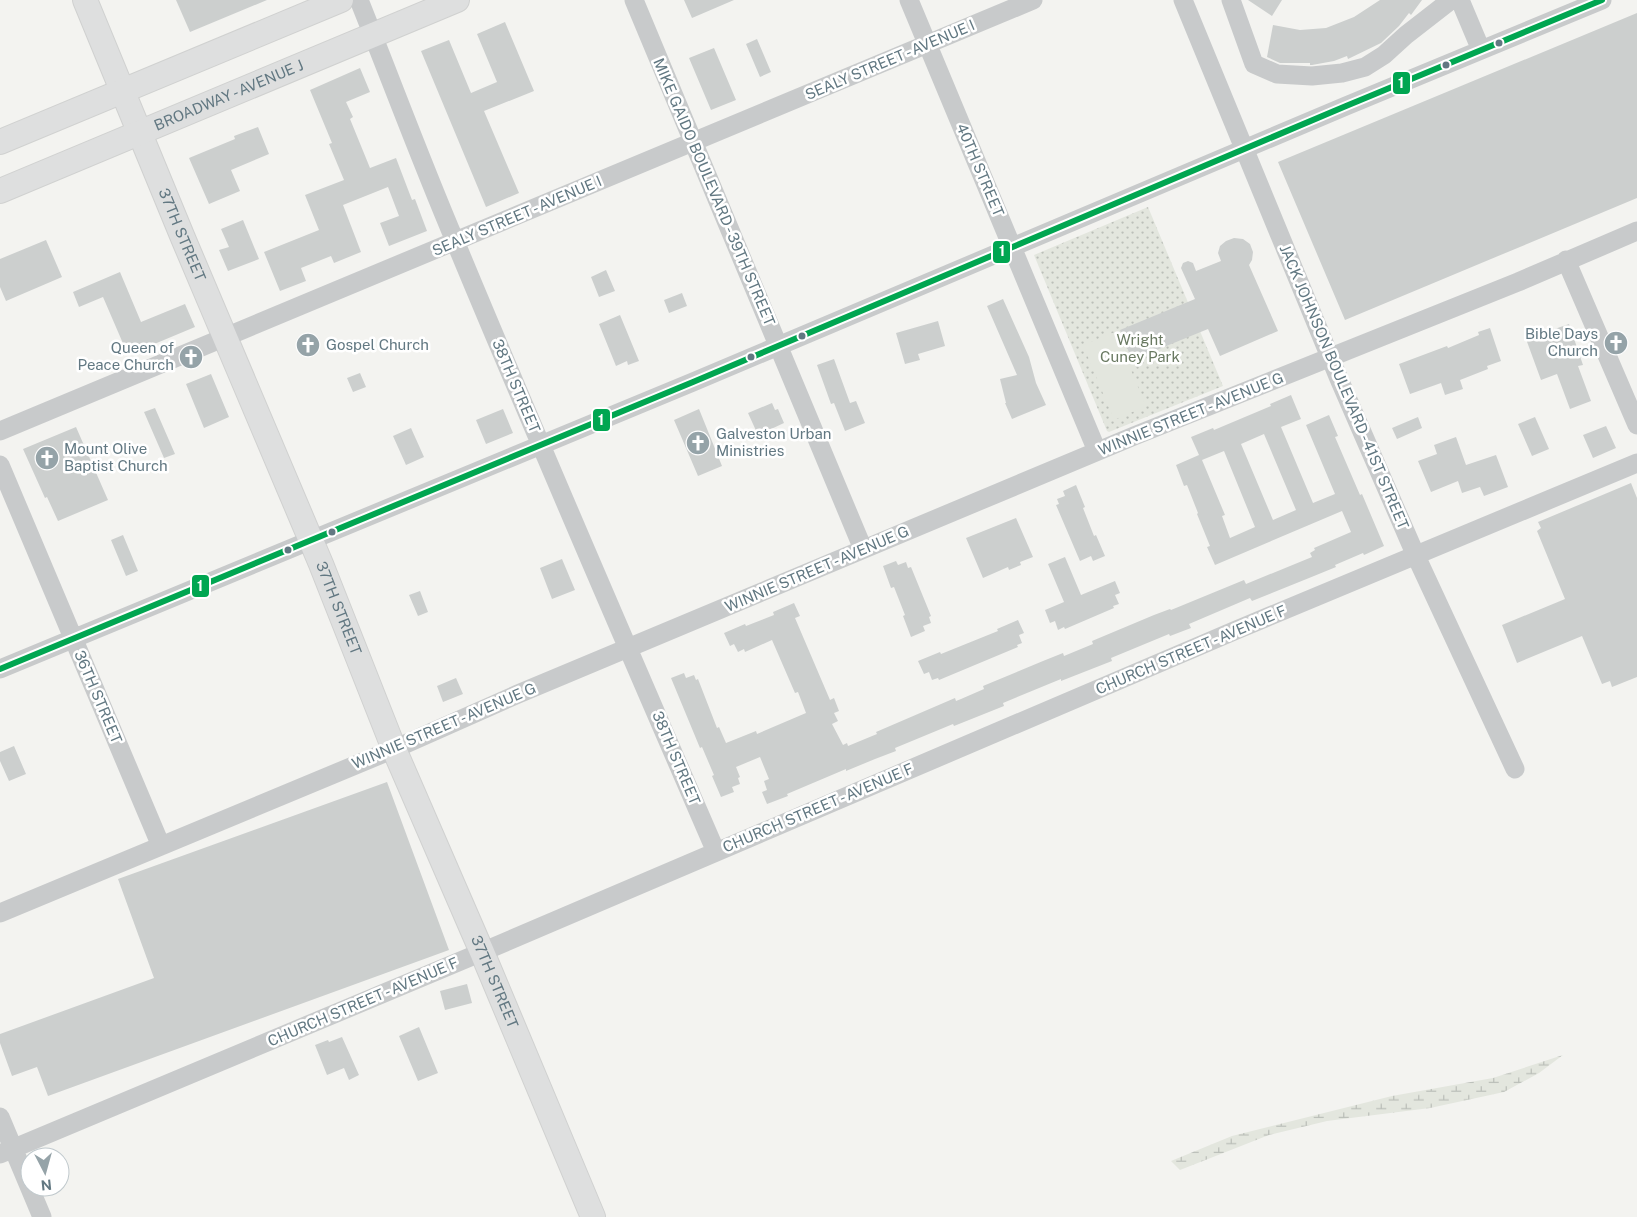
<svg xmlns="http://www.w3.org/2000/svg" width="1637" height="1217" viewBox="0 0 1637 1217" font-family="'Public Sans',sans-serif">
	<defs>
		<pattern id="wetland-marsh" width="20" height="14" patternUnits="userSpaceOnUse" patternTransform="scale(1.25)"><rect width="20" height="14" fill="#e3e6de"/><path d="M1 5h8M5 5V1M11 12h8M15 12V8" fill="none" stroke="#bbbfb9"/></pattern>
		<pattern id="park-dots" width="8" height="8" patternUnits="userSpaceOnUse" patternTransform="scale(1.25)"><rect width="8" height="8" fill="#e3e6de"/><path d="M2 2h.1M6 6h.1" fill="none" stroke="#bbbfb9" stroke-width="1.8" stroke-linecap="round"/></pattern>
	</defs>
	<rect width="100%" height="100%" fill="#f3f3f0"/>
	<path fill="url(#wetland-marsh)" d="M 1563,1055 L 1539,1073 L 1504,1092 L 1430,1108 L 1327,1121 L 1269,1135 L 1180,1170 L 1171,1161 L 1232,1136 L 1392,1096 L 1493,1078 Z"/>
	<path fill="url(#park-dots)" d="M 1148,207 L 1223,386 L 1109,432 L 1107,431 L 1034,255 Z"/>
	<path fill="#e3e6de" d="M 1115,332 L 1146,406 L 1114,420 L 1083,345 Z"/>
	<path fill="#cccfce" fill-rule="evenodd" d="M 176,0 L 267,0 L 190,32 Z
		M 684,0 L 734,0 L 692,18 Z
		M 1248,0 L 1282,0 L 1272,16 Z
		M 1380,0 L 1422,0 L 1411,15 L 1409,13 L 1399,26 L 1381,43 L 1348,59 L 1347,56 L 1334,61 L 1312,65 L 1310,65 L 1310,63 L 1280,63 L 1267,57 L 1273,25 L 1300,30 L 1326,28 L 1354,17 Z
		M 1637,13 L 1637,198 L 1345,320 L 1278,162 Z
		M 505,22 L 534,91 L 484,111 L 519,193 L 486,207 L 421,51 L 449,40 L 471,93 L 497,82 L 477,34 Z
		M 757,39 L 771,72 L 760,77 L 746,44 Z
		M 714,48 L 736,100 L 711,110 L 689,58 Z
		M 360,68 L 370,92 L 346,102 L 353,117 L 350,119 L 370,168 L 396,158 L 412,200 L 415,199 L 427,231 L 389,246 L 380,223 L 399,216 L 388,187 L 343,205 L 361,252 L 334,263 L 331,256 L 301,268 L 306,281 L 280,291 L 264,252 L 319,230 L 305,195 L 344,180 L 329,144 L 332,143 L 310,90 Z
		M 258,127 L 269,154 L 231,170 L 240,191 L 209,204 L 189,158 L 235,139 L 234,136 Z
		M 243,220 L 259,259 L 228,271 L 219,250 L 229,247 L 221,229 Z
		M 1234,238 L 1243,239 L 1250,244 L 1253,252 L 1252,260 L 1249,265 L 1278,331 L 1220,356 L 1208,329 L 1132,360 L 1120,330 L 1195,299 L 1181,268 L 1183,263 L 1188,261 L 1193,263 L 1196,271 L 1221,261 L 1218,253 L 1220,246 L 1226,241 Z
		M 46,240 L 62,277 L 6,301 L 0,287 L 0,259 Z
		M 606,270 L 615,291 L 599,297 L 591,277 Z
		M 120,272 L 141,322 L 185,304 L 195,327 L 128,355 L 103,297 L 79,307 L 73,292 Z
		M 682,293 L 687,306 L 669,313 L 664,300 Z
		M 1003,299 L 1029,357 L 1036,383 L 1046,405 L 1012,419 L 1005,403 L 1006,403 L 1000,379 L 1017,375 L 987,306 Z
		M 620,315 L 639,361 L 628,365 L 627,361 L 616,366 L 599,324 Z
		M 938,321 L 945,346 L 918,354 L 920,360 L 905,364 L 896,333 Z
		M 1569,324 L 1583,365 L 1578,366 L 1591,401 L 1570,409 L 1557,374 L 1541,380 L 1526,339 Z
		M 1490,328 L 1501,361 L 1487,366 L 1488,369 L 1460,380 L 1463,389 L 1445,395 L 1441,383 L 1410,394 L 1399,364 L 1447,346 L 1448,348 L 1479,335 L 1478,332 Z
		M 834,359 L 850,403 L 856,401 L 865,423 L 845,431 L 834,403 L 831,404 L 817,365 Z
		M 360,373 L 366,387 L 353,392 L 347,378 Z
		M 211,374 L 229,417 L 204,428 L 186,384 Z
		M 1291,395 L 1301,419 L 1281,427 L 1313,503 L 1335,494 L 1306,425 L 1329,415 L 1338,436 L 1335,437 L 1360,495 L 1362,494 L 1384,546 L 1364,555 L 1363,553 L 1335,565 L 1336,567 L 1314,576 L 1252,601 L 1250,598 L 1189,624 L 1191,628 L 1170,636 L 1169,634 L 1111,658 L 1112,661 L 1061,681 L 1061,679 L 1003,703 L 1004,706 L 954,726 L 953,724 L 895,748 L 896,751 L 875,759 L 846,771 L 846,769 L 787,794 L 788,796 L 767,804 L 762,792 L 767,790 L 764,781 L 769,779 L 760,757 L 736,767 L 740,777 L 738,778 L 740,784 L 732,787 L 734,792 L 721,797 L 712,776 L 714,775 L 702,747 L 700,748 L 671,678 L 684,673 L 686,678 L 694,675 L 696,680 L 698,679 L 717,728 L 719,727 L 726,743 L 756,731 L 757,734 L 806,713 L 798,692 L 795,693 L 772,640 L 745,652 L 744,649 L 738,652 L 734,644 L 730,646 L 724,633 L 745,624 L 746,626 L 774,615 L 773,612 L 794,603 L 800,616 L 795,618 L 830,700 L 834,698 L 839,711 L 834,713 L 838,721 L 832,724 L 843,745 L 847,743 L 848,746 L 877,734 L 876,732 L 955,698 L 956,701 L 961,699 L 984,689 L 983,686 L 1043,661 L 1063,653 L 1064,656 L 1093,644 L 1092,641 L 1154,615 L 1170,609 L 1171,610 L 1244,580 L 1246,584 L 1312,557 L 1310,553 L 1315,550 L 1314,548 L 1351,532 L 1342,511 L 1215,565 L 1207,547 L 1210,546 L 1197,514 L 1198,513 L 1187,485 L 1184,486 L 1176,465 L 1199,455 L 1191,437 L 1213,428 L 1214,430 L 1271,406 L 1270,404 ZM 1264,434 L 1296,510 L 1273,520 L 1241,444 ZM 1224,451 L 1255,527 L 1230,538 L 1222,516 L 1225,515 L 1202,460 Z
		M 772,403 L 775,410 L 778,409 L 784,423 L 758,435 L 748,413 Z
		M 155,408 L 175,454 L 164,458 L 144,412 Z
		M 503,409 L 513,433 L 486,444 L 476,420 Z
		M 699,409 L 722,466 L 698,476 L 674,420 Z
		M 1418,417 L 1422,428 L 1397,439 L 1392,428 Z
		M 1535,417 L 1549,449 L 1532,456 L 1518,424 Z
		M 1606,426 L 1616,448 L 1593,458 L 1583,435 Z
		M 76,427 L 108,500 L 58,521 L 47,497 L 45,498 L 23,449 Z
		M 411,428 L 424,457 L 406,465 L 393,436 Z
		M 1456,437 L 1466,465 L 1496,455 L 1508,487 L 1484,496 L 1480,487 L 1462,493 L 1458,481 L 1431,492 L 1418,461 L 1437,454 L 1434,445 Z
		M 1631,483 L 1637,498 L 1637,677 L 1612,687 L 1610,681 L 1602,684 L 1582,636 L 1517,663 L 1502,625 L 1565,599 L 1537,531 L 1541,528 L 1538,522 Z
		M 1076,485 L 1085,507 L 1083,508 L 1094,536 L 1096,535 L 1105,556 L 1093,561 L 1091,556 L 1080,561 L 1056,505 L 1059,504 L 1057,499 L 1065,496 L 1063,491 Z
		M 1016,518 L 1033,557 L 1020,562 L 1021,565 L 1009,570 L 1008,567 L 983,578 L 966,538 Z
		M 123,535 L 138,571 L 126,576 L 111,540 Z
		M 1065,557 L 1081,595 L 1115,581 L 1120,593 L 1115,595 L 1119,604 L 1113,606 L 1114,608 L 1065,629 L 1064,627 L 1058,630 L 1055,621 L 1050,623 L 1045,610 L 1064,602 L 1048,564 Z
		M 562,559 L 575,590 L 552,599 L 540,568 Z
		M 896,561 L 898,565 L 906,562 L 908,568 L 911,567 L 931,616 L 929,617 L 931,623 L 923,626 L 925,631 L 911,637 L 903,616 L 905,615 L 894,587 L 891,588 L 883,566 Z
		M 420,591 L 428,612 L 418,616 L 409,595 Z
		M 1018,620 L 1024,633 L 1019,635 L 1022,643 L 1017,645 L 1018,647 L 939,680 L 938,678 L 932,680 L 929,672 L 924,674 L 918,661 L 940,652 L 941,654 L 998,631 L 997,629 Z
		M 456,678 L 463,694 L 443,702 L 437,686 Z
		M 14,746 L 26,774 L 9,781 L 0,761 L 0,752 Z
		M 387,782 L 449,950 L 48,1096 L 37,1067 L 12,1076 L 0,1043 L 0,1034 L 154,978 L 118,879 Z
		M 467,984 L 472,1003 L 445,1010 L 440,991 Z
		M 419,1027 L 438,1073 L 418,1081 L 399,1036 Z
		M 342,1037 L 359,1075 L 349,1080 L 344,1068 L 327,1075 L 315,1045 L 328,1040 L 329,1042 Z"/>
	<g fill="none" stroke-linecap="round" stroke-linejoin="round">
		<g stroke="#d0d1d0" stroke-width="26">
			<g id="major">
				<path id="s1" d="M 85,0 L 183,238 L 321,564 L 394,749 L 482,952 L 593,1217"/>
				<path d="M 0,142 L 341,0"/>
				<path id="s2" d="M 0,191 L 457,0"/>
			</g>
		</g>
		<path stroke="#c8cacb" stroke-width="19" d="M 359,0 C 391,80 421,161 455,241 C 540,446 628,649 716,852
			M 634,0 L 863,549
			M 909,0 L 1097,451
			M 1183,0 L 1339,379 L 1416,556 L 1515,769
			M 1231,0 L 1254,64 L 1277,74 L 1312,76 L 1342,73 L 1365,67 L 1384,55 L 1406,35 L 1451,0
			M 1460,0 L 1481,50
			M 1566,260 L 1637,425
			M 0,431 L 1033,0
			M 0,465 L 161,846
			M 0,669 L 693,382 L 1346,106 L 1602,0
			M 0,913 L 394,749 L 518,694 L 1134,436 L 1518,282 L 1637,231
			M 0,1117 L 42,1217
			M 0,1154 L 482,952 L 1234,631 L 1637,463"/>
		<use href="#major" stroke="#dedfdf" stroke-width="24"/>
		<g stroke="#fff" stroke-width="10">
			<path id="bus-1" d="M 0,669 L 693,382 L 1346,106 L 1602,0"/>
		</g>
		<use href="#bus-1" stroke="#00a651" stroke-width="6"/>
	</g>
	<defs>
		<g id="church-disc" transform="scale(1.25)"><circle r="9.5" fill="#95a3a8" stroke="#fff"/><path d="M-1.2-6h2.4v3.5h3.3v2.4h-3.3V6h-2.4V-.1h-3.3v-2.4h3.3Z" fill="#fff"/></g>
	</defs>
	<g fill-rule="evenodd">
		<use href="#church-disc" x="1616" y="343"/>
		<use href="#church-disc" x="308" y="345"/>
		<use href="#church-disc" x="191" y="357"/>
		<use href="#church-disc" x="698" y="443"/>
		<use href="#church-disc" x="47" y="458"/>
	</g>
	<g fill="#627882" stroke="#fff" stroke-width="2">
		<circle cx="1499" cy="43" r="4.5"/>
		<circle cx="1446" cy="65" r="4.5"/>
		<circle cx="802" cy="336" r="4.5"/>
		<circle cx="751" cy="357" r="4.5"/>
		<circle cx="332" cy="532" r="4.5"/>
		<circle cx="288" cy="550" r="4.5"/>
	</g>
	<g text-anchor="middle" stroke-width="5" stroke-linejoin="round" paint-order="stroke">
		<g font-size="15" fill="#627882" stroke="#fff">
			<text transform="translate(890 60) rotate(-23)" y="5">SEALY STREET - AVENUE I</text>
			<text dy="5" stroke="none"><textPath href="#s2" startOffset="248">BROADWAY - AVENUE J</textPath></text>
			<text transform="translate(980 170) rotate(67)" y="5">40TH STREET</text>
			<text transform="translate(714 192) rotate(67)" y="5">MIKE GAIDO BOULEVARD - 39TH STREET</text>
			<text transform="translate(517 216) rotate(-23)" y="5">SEALY STREET - AVENUE I</text>
			<text dy="5" stroke="none"><textPath href="#s1" startOffset="254">37TH STREET</textPath></text>
			<text transform="translate(516 386) rotate(67)" y="5">38TH STREET</text>
			<text transform="translate(1344 387) rotate(67)" y="5">JACK JOHNSON BOULEVARD - 41ST STREET</text>
			<text transform="translate(1191 414) rotate(-22)" y="5">WINNIE STREET - AVENUE G</text>
			<text transform="translate(817 569) rotate(-23)" y="5">WINNIE STREET - AVENUE G</text>
			<text dy="5" stroke="none"><textPath href="#s1" startOffset="659">37TH STREET</textPath></text>
			<text transform="translate(1191 650) rotate(-23)" y="5">CHURCH STREET - AVENUE F</text>
			<text transform="translate(98 697) rotate(67)" y="5">36TH STREET</text>
			<text transform="translate(444 726) rotate(-23)" y="5">WINNIE STREET - AVENUE G</text>
			<text transform="translate(676 758) rotate(67)" y="5">38TH STREET</text>
			<text transform="translate(818 808) rotate(-23)" y="5">CHURCH STREET - AVENUE F</text>
			<text dy="5" stroke="none"><textPath href="#s1" startOffset="1064">37TH STREET</textPath></text>
			<text transform="translate(363 1002) rotate(-23)" y="5">CHURCH STREET - AVENUE F</text>
		</g>
		<g font-size="15" fill="#627882" stroke="#fff" text-anchor="start">
			<text x="1598" y="339" text-anchor="end">Bible Days<tspan x="1598" dy="17">Church</tspan></text>
			<text x="326" y="350">Gospel Church</text>
			<text x="174" y="353" text-anchor="end">Queen of<tspan x="174" dy="17">Peace Church</tspan></text>
			<text x="716" y="439">Galveston Urban<tspan x="716" dy="17">Ministries</tspan></text>
			<text x="64" y="454">Mount Olive<tspan x="64" dy="17">Baptist Church</tspan></text>
		</g>
		<g font-size="15" fill="#697961" stroke="#fff">
			<text x="1140" y="345">Wright<tspan x="1140" dy="17">Cuney Park</tspan></text>
		</g>
	</g>
	<g stroke="#fff" stroke-width="2">
		<rect x="1392" y="71" width="19" height="24" rx="5" fill="#00a651"/>
		<rect x="992" y="240" width="19" height="24" rx="5" fill="#00a651"/>
		<rect x="592" y="408" width="19" height="24" rx="5" fill="#00a651"/>
		<rect x="191" y="574" width="19" height="24" rx="5" fill="#00a651"/>
	</g>
	<g font-size="14" text-anchor="middle" font-weight="bold" fill="#fff">
		<text x="1401" y="88">1</text>
		<text x="1002" y="256">1</text>
		<text x="601" y="425">1</text>
		<text x="200" y="591">1</text>
	</g>
	<g transform="translate(45 1172) rotate(174)"><circle r="24" fill="#ffffff" stroke="#c0c9cd"/>
	<path d="M0-4L9 19L0 12L-9 19Z" fill="#95a3a8"/>
	<text y="-8" font-size="14" font-weight="bold" text-anchor="middle" fill="#627882">N</text>
	</g>
</svg>
